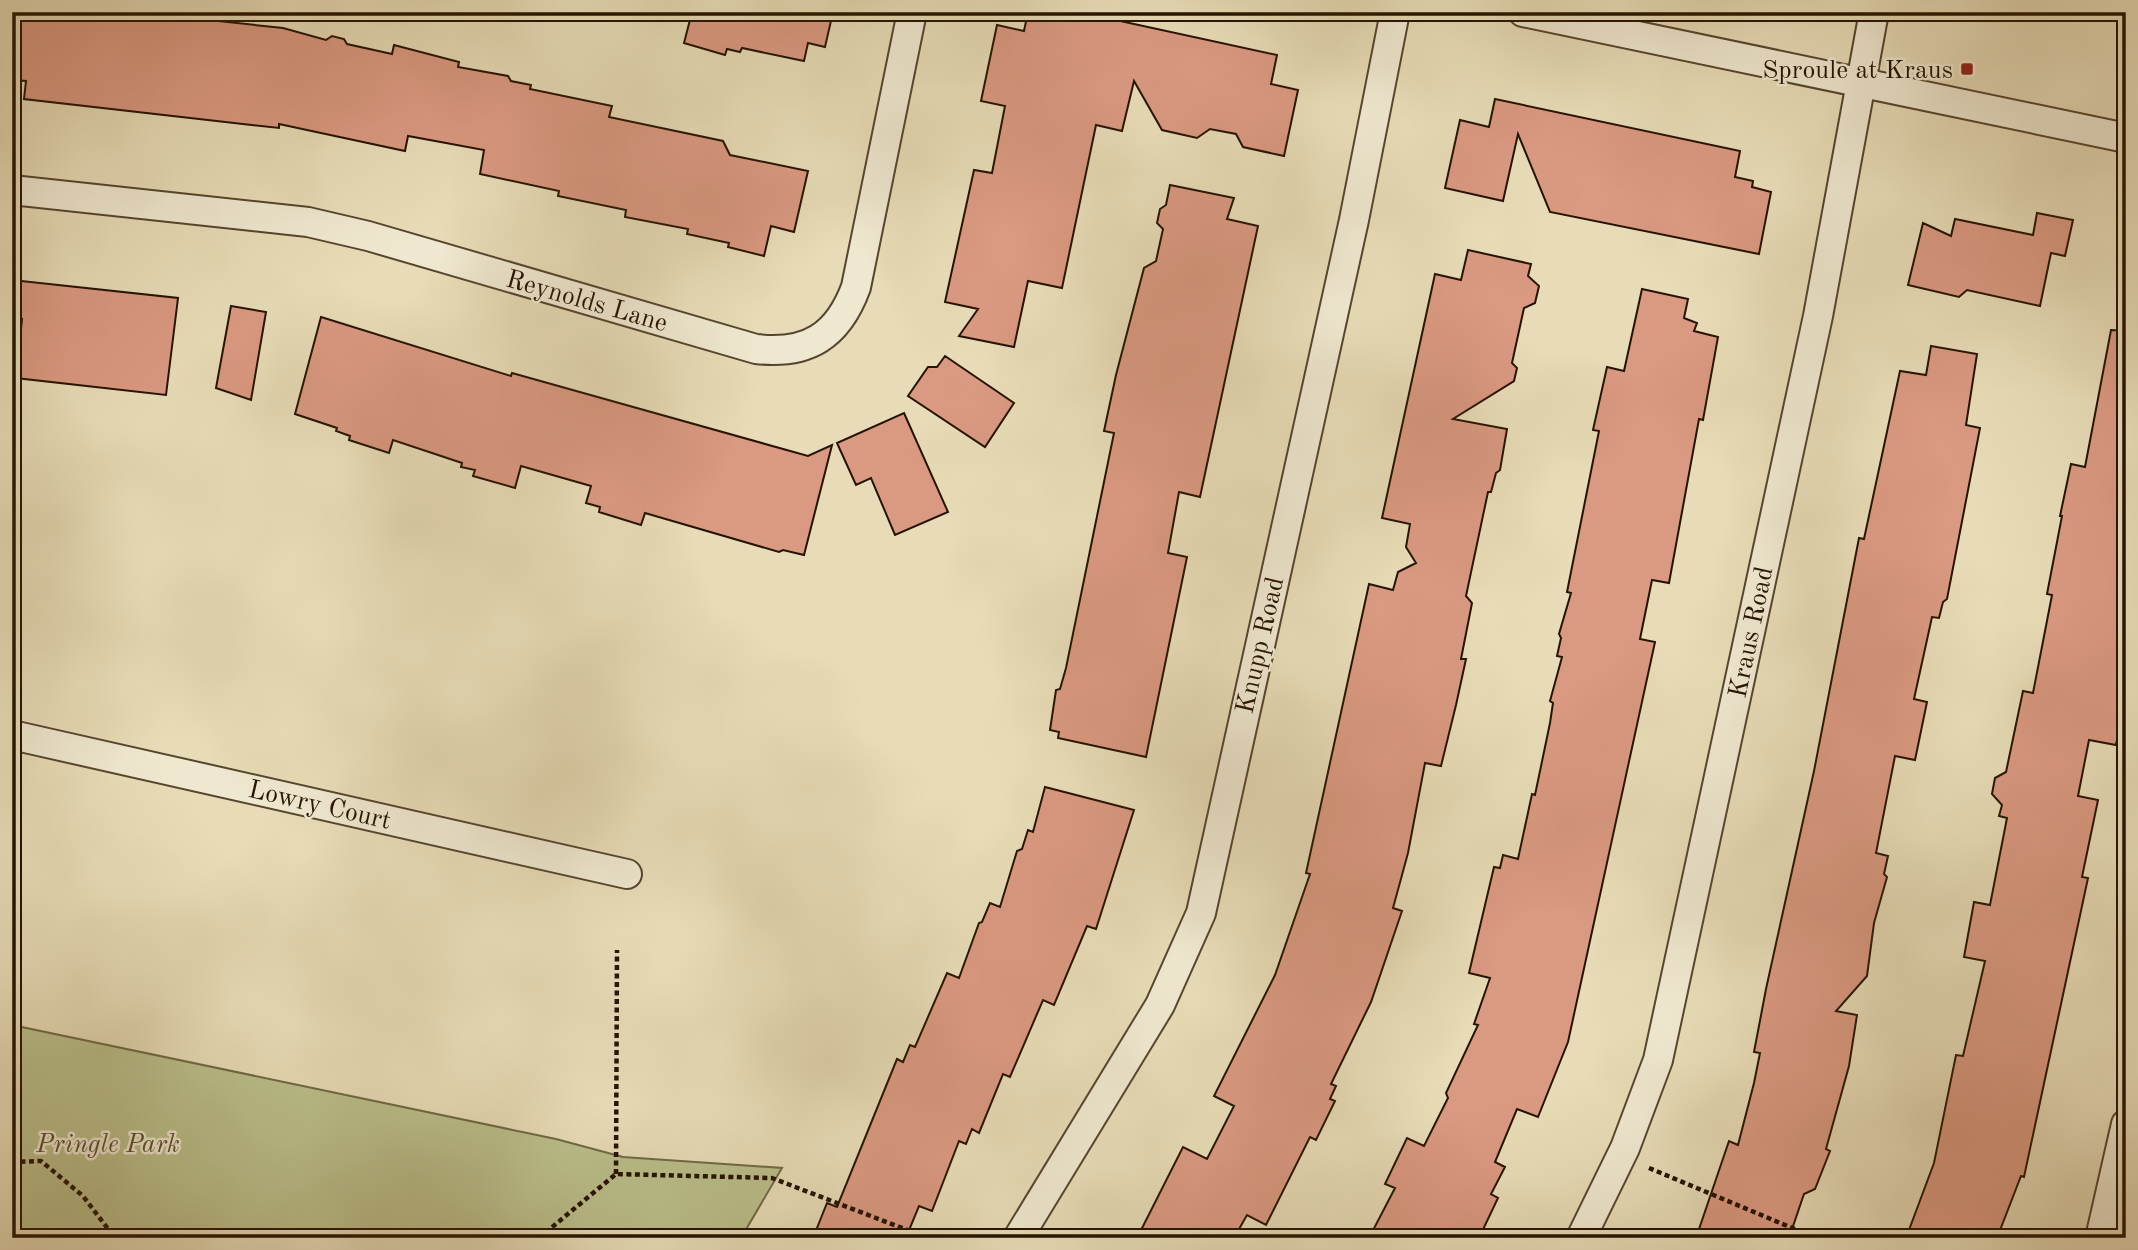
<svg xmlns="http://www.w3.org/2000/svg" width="2138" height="1250" viewBox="0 0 2138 1250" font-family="'Old Standard TT',serif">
	<rect width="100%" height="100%" fill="#e7dcb7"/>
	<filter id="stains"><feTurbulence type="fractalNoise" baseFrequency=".00286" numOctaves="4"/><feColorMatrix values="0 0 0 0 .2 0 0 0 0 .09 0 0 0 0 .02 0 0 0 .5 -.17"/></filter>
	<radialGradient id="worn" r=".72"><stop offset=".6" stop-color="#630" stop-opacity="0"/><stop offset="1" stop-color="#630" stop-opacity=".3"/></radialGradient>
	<path fill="#babf8b" stroke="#706946" stroke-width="2" d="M 12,1025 L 556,1139 L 623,1157 L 782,1168 L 741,1238 L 12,1238 Z"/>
	<path fill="#da9981" stroke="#261300" stroke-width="2" d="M 12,12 L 108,12 L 152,17 L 152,14 L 283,28 L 326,40 L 332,36 L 344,39 L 347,44 L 392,54 L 394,45 L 459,62 L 458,67 L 508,76 L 511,81 L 531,85 L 530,89 L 612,106 L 609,117 L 723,141 L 730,155 L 808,171 L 794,232 L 771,226 L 764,256 L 728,247 L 729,243 L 687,234 L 688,229 L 625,217 L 626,210 L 558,196 L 559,191 L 480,174 L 484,150 L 408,136 L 405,151 L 279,124 L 279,128 L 24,99 L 26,81 L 12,80 Z
		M 692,12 L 833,12 L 825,47 L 808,43 L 804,61 L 742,48 L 740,52 L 727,49 L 725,55 L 684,43 Z
		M 1028,12 L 1079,12 L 1277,55 L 1271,84 L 1298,90 L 1284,156 L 1243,147 L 1236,134 L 1210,129 L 1197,138 L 1162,130 L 1134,81 L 1122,131 L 1096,125 L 1062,288 L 1028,281 L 1014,347 L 959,336 L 978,309 L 945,302 L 974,170 L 992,173 L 1005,106 L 981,101 L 997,25 L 1024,31 Z
		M 1495,99 L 1740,151 L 1735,177 L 1753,181 L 1752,187 L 1771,192 L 1759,254 L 1550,212 L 1518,134 L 1503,201 L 1445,188 L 1460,120 L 1489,127 Z
		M 1170,185 L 1234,198 L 1227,219 L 1258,226 L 1200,497 L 1179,492 L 1168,553 L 1187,557 L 1146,757 L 1058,738 L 1059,732 L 1050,730 L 1056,690 L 1060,689 L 1066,668 L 1114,433 L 1104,431 L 1116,375 L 1144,268 L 1156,261 L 1163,229 L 1157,223 L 1160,209 L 1166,205 Z
		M 2037,213 L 2073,220 L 2065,256 L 2051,253 L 2040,306 L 1967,290 L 1959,297 L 1908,285 L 1923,223 L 1951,236 L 1955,219 L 2033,235 Z
		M 1468,250 L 1531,264 L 1528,276 L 1539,286 L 1535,303 L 1524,308 L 1512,363 L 1517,368 L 1514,381 L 1453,419 L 1507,429 L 1500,470 L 1496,473 L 1491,492 L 1488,492 L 1466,596 L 1472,603 L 1461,659 L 1466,659 L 1456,705 L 1441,766 L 1425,763 L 1408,853 L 1393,908 L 1402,911 L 1371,1002 L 1331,1084 L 1336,1086 L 1330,1099 L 1335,1101 L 1316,1140 L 1310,1137 L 1266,1225 L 1247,1215 L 1234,1238 L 1137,1238 L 1183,1147 L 1207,1159 L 1234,1106 L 1214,1096 L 1275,975 L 1310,874 L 1306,873 L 1369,584 L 1393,590 L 1398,572 L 1416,563 L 1406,547 L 1410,524 L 1382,518 L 1435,274 L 1461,280 Z
		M 12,280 L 178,298 L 166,395 L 16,378 L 22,319 L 12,319 Z
		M 1642,289 L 1688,299 L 1684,318 L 1697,323 L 1694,331 L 1718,337 L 1703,420 L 1699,419 L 1669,583 L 1652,580 L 1640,639 L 1655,642 L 1568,1042 L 1538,1117 L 1517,1109 L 1495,1162 L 1505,1167 L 1491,1194 L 1498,1198 L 1479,1238 L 1369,1238 L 1395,1188 L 1385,1184 L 1407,1138 L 1424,1146 L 1448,1098 L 1446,1093 L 1478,1025 L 1474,1024 L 1490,978 L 1469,973 L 1494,867 L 1500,868 L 1503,855 L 1518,859 L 1532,794 L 1535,795 L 1550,723 L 1553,703 L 1550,701 L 1562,657 L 1557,656 L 1561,638 L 1559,634 L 1571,593 L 1567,592 L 1599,431 L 1593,430 L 1607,367 L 1624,371 Z
		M 231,306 L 266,312 L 251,400 L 216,388 Z
		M 321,317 L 511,376 L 512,373 L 808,456 L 832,445 L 804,555 L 783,550 L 779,552 L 645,513 L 641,525 L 599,512 L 600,507 L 586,503 L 591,486 L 521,466 L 515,488 L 473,476 L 475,470 L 461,467 L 462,463 L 393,440 L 389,453 L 349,440 L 350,436 L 336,431 L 337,428 L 295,414 Z
		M 2111,330 L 2126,331 L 2126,581 L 2118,619 L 2126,621 L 2126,694 L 2116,745 L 2089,740 L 2078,796 L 2098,800 L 2082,877 L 2088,878 L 2024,1177 L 2021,1176 L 1997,1238 L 1906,1238 L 1934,1163 L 1956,1055 L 1963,1056 L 1985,961 L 1964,957 L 1974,902 L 1990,905 L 2007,818 L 1999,816 L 2002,805 L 1992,794 L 1995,778 L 2006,772 L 2023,691 L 2033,693 L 2052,595 L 2047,594 L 2062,516 L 2060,516 L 2071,464 L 2085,467 Z
		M 1931,346 L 1977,354 L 1966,425 L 1980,428 L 1947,599 L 1943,602 L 1939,618 L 1932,617 L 1914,699 L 1927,702 L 1915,760 L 1895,756 L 1876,853 L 1888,856 L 1884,874 L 1887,877 L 1874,923 L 1867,976 L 1836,1011 L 1857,1015 L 1849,1066 L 1826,1149 L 1830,1151 L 1815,1189 L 1804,1194 L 1789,1238 L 1696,1238 L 1729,1141 L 1738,1145 L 1754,1083 L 1760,1053 L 1754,1052 L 1766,989 L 1814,771 L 1859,538 L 1864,539 L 1900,371 L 1926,375 Z
		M 945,356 L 1014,403 L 985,447 L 908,396 L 928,367 L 937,367 Z
		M 904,413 L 948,512 L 895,535 L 871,478 L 856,485 L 837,443 Z
		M 1045,787 L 1134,810 L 1096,929 L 1087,926 L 1054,1005 L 1043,1000 L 1010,1077 L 1003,1074 L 979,1133 L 972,1129 L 966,1144 L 959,1141 L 932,1211 L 919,1206 L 907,1235 L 910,1238 L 813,1238 L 827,1203 L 837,1207 L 897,1059 L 903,1062 L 910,1045 L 915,1047 L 947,973 L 959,978 L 979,923 L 982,922 L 990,903 L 1000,907 L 1017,851 L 1022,849 L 1028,830 L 1033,832 Z"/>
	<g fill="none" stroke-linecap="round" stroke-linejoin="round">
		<g stroke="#56452e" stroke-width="32">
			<path id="minor" d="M 1523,12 L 2126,138
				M 12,190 L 308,222 L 368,236 L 756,349 C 808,355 838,336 856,287 L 912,12
				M 12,735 L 627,874
				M 1018,1238 L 1160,1005 L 1201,913 L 1354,220 L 1395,12
				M 1581,1238 L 1625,1148 L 1658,1060 L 1818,316 L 1874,12
				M 2100,1238 L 2126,1124"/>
		</g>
		<path stroke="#261300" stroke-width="4.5" stroke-dasharray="5 3.5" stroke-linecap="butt" d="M 12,1162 L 41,1161 L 83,1196 L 115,1238
			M 1649,1168 L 1816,1238
			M 616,1174 L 617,950
			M 539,1238 L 616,1174 L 772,1178 L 928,1238"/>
		<use href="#minor" stroke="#efe8d0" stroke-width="28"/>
	</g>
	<rect fill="#8f2418" stroke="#efe8d0" stroke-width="2.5" x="1960" y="62" width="14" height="14" rx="3.5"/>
	<g text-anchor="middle" stroke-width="5" stroke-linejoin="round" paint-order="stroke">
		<g font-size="26" fill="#261300" stroke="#efe8d0" text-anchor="end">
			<text x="1953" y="78">Sproule at Kraus</text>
		</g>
		<g font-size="26" fill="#261300" stroke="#efe8d0">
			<text transform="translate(587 300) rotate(16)" y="9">Reynolds Lane</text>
			<text transform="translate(1750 632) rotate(-78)" y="9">Kraus Road</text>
			<text transform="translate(1259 645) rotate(-77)" y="9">Knupp Road</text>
			<text transform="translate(320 804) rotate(13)" y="9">Lowry Court</text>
		</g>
		<g font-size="26" font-style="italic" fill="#5a4f31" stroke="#efe8d0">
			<text x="108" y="1152">Pringle Park</text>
		</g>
	</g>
	<rect width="2138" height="1250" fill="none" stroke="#e7dcb7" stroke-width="42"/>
	<rect x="14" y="14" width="2110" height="1222" fill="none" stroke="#261300" stroke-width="3.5"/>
	<rect x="21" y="21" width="2096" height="1208" fill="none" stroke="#261300" stroke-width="2"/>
	<rect width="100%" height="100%" filter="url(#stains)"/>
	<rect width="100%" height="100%" fill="url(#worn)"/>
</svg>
